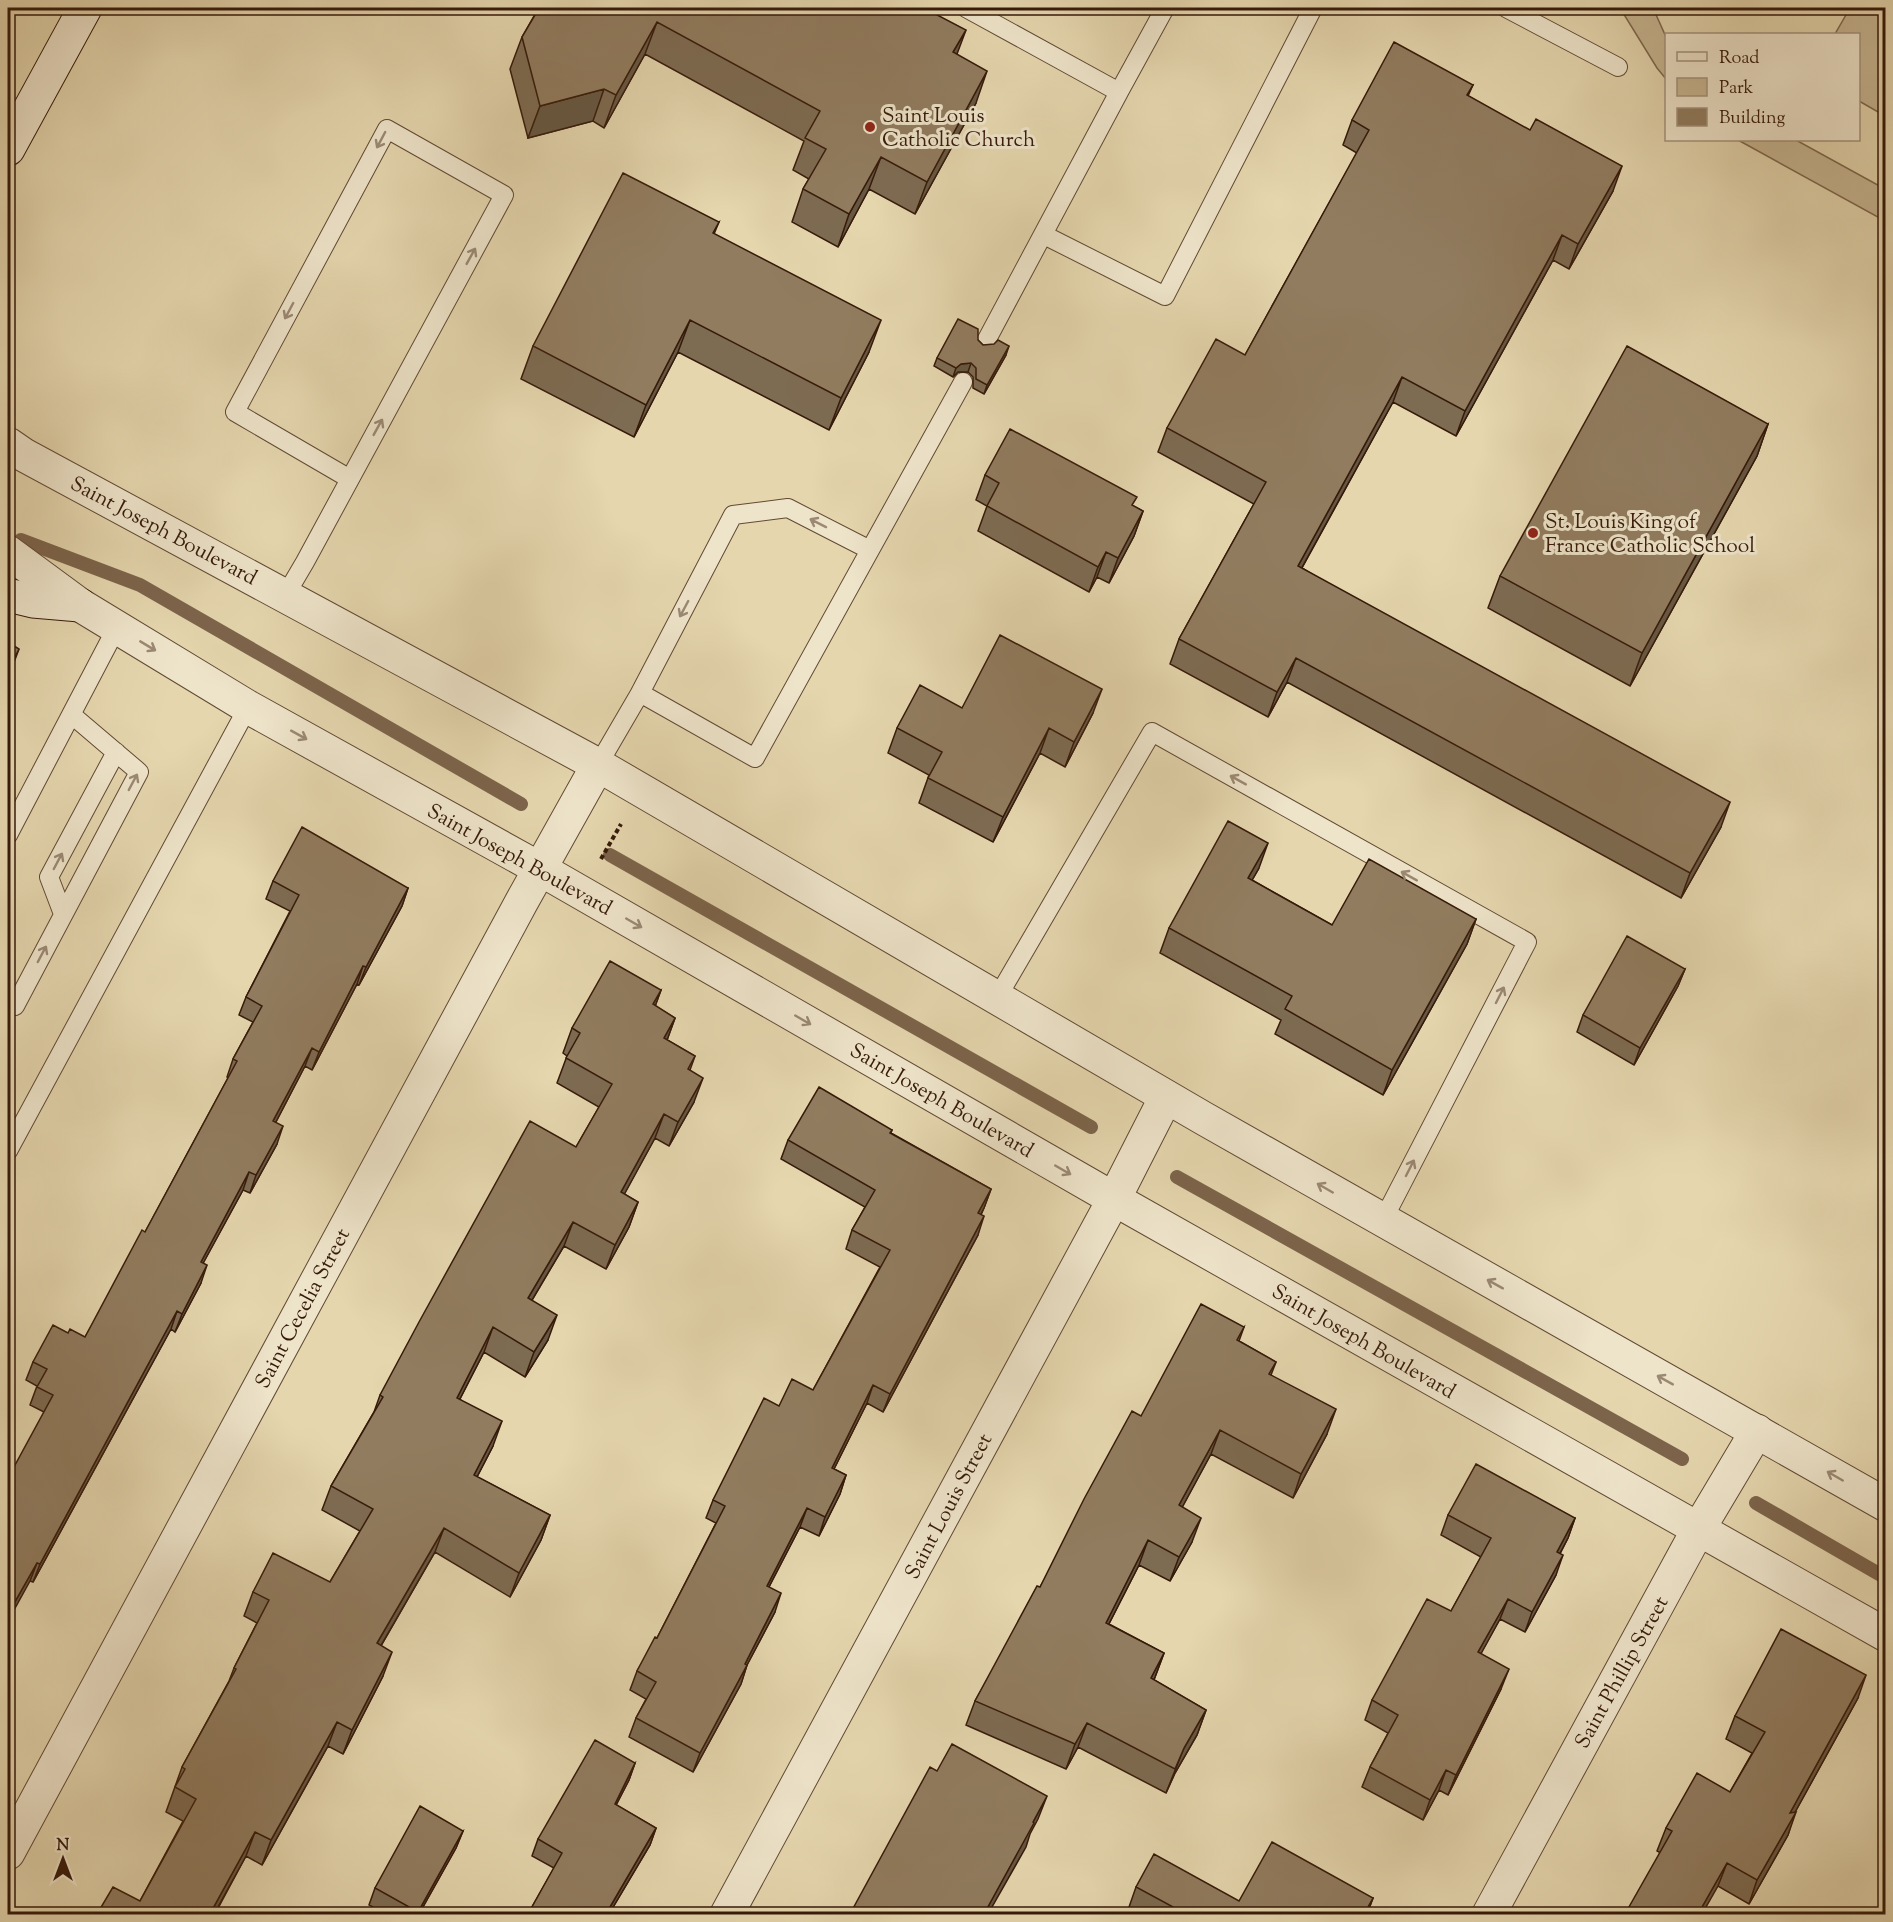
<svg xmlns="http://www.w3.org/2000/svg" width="1893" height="1922" viewBox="0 0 1893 1922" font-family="'Sorts Mill Goudy',serif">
	<rect width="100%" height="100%" fill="#e5d6ae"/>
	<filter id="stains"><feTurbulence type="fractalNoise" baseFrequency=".00333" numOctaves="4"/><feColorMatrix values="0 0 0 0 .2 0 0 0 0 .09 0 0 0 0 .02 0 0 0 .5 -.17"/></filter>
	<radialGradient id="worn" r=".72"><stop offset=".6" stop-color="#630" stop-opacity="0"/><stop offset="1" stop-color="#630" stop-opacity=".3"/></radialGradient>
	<path fill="#c7b692" stroke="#7e684e" stroke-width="1.5" d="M 1620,8 L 1653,8 L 1666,37 L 1666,79 L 1657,68 Z
		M 1850,8 L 1885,8 L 1885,116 L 1859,101 L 1858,34 L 1835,34 Z
		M 1738,140 L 1796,140 L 1885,189 L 1885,221 Z"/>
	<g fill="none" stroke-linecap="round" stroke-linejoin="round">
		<path stroke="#7c644b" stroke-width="14" d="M 21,540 L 140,585 L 521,804
			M 610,855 L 1091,1127
			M 1177,1177 L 1682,1459
			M 1756,1503 L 1886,1578"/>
		<g stroke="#624933" stroke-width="20">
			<path id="service" d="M 966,8 L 1119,92 L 985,343
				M 1506,8 L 1618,67
				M 1119,92 L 1165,8
				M 1044,235 L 1165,296 L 1313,8
				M 285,596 L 305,562 L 504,195 L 387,129 L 235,412 L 350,479
				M 640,693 L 733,515 L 788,508 L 870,550
				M 598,765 L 640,693 L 755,758 L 963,382
				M 8,835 L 117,627
				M 63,914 L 49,877 L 116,752
				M 997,998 L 1152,732 L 1527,942 L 1383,1220
				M 8,1002 L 15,1006 L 139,772 L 72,715
				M 8,1151 L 248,707"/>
		</g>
		<g stroke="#624933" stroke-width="35">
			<path id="minor" d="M 8,1853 L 522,901 L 598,765
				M 727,1914 L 1114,1199 L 1166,1097
				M 1489,1914 L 1698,1530 L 1757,1431"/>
		</g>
		<g stroke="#624933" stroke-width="35">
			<path id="tertiary" d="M 8,444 L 24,455 L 598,765 L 1203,1118 L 1886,1505
				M 8,552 L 80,605 L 248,707 L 540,869 L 1114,1199 L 1886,1635"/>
		</g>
		<g stroke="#361a0a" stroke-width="35">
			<path id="secondary" d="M 8,149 L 85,8
				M 8,595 L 33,601 L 80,605"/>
		</g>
		<path stroke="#361a0a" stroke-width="4" stroke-dasharray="4.5 3" stroke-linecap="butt" d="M 601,859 L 621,824"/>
		<use href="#service" stroke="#eee4ca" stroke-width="18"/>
		<use href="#minor" stroke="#eee4ca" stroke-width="33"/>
		<use href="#tertiary" stroke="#eee4ca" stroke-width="33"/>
		<use href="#secondary" stroke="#eee4ca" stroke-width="33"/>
	</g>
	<path fill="#7d6b52" stroke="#361a0a" stroke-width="1.5" d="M 534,8 L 924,8 L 957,54 L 976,103 L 915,214 L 869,189 L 838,247 L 792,222 L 803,189 L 809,179 L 793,170 L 804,141 L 645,54 L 604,128 L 593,121 L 528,138 L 510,69 L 522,37 L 538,9 Z
		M 1473,85 L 1468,96 L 1613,191 L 1569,269 L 1553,260 L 1456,436 L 1393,402 L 1302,568 L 1721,827 L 1681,898 L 1287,682 L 1268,717 L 1170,664 L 1179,639 L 1254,504 L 1158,452 L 1167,428 L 1245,355 L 1357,153 L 1343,145 L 1352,120 Z
		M 719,222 L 714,234 L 869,352 L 829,430 L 678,352 L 634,437 L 521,379 L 533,346 Z
		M 978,340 L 983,345 L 1006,355 L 984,394 L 973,388 L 973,377 L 968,372 L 958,372 L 953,377 L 934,366 L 937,358 Z
		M 1768,424 L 1757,456 L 1630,686 L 1488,608 L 1500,576 Z
		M 985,475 L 1133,506 L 1143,511 L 1134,536 L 1109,583 L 1097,577 L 1089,592 L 978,531 L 987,506 L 976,500 Z
		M 962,708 L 1093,713 L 1065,767 L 1040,753 L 993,842 L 919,803 L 929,775 L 888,753 L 897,728 Z
		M 1259,868 L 1252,880 L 1332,925 L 1476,919 L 1467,944 L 1383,1095 L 1275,1034 L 1281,1020 L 1160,953 L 1169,928 Z
		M 273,881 L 408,888 L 402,906 L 359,985 L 357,984 L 312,1070 L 305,1066 L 276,1122 L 277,1144 L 250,1193 L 243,1190 L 203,1263 L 201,1283 L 175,1332 L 171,1329 L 33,1582 L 30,1581 L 44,1412 L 30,1405 L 37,1386 L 26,1380 L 33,1362 L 68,1333 L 85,1337 L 145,1232 L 228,1078 L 227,1077 L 233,1059 L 253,1022 L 239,1015 L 246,997 L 290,911 L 266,899 Z
		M 1685,969 L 1678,986 L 1634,1065 L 1577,1032 L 1583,1015 Z
		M 661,990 L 655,1006 L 675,1018 L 667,1040 L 695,1056 L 690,1070 L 694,1102 L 669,1146 L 655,1138 L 624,1194 L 638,1202 L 629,1227 L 606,1269 L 564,1246 L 532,1300 L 548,1340 L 525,1377 L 484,1352 L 460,1399 L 493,1446 L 477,1477 L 550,1515 L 541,1540 L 510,1597 L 435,1552 L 381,1646 L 383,1676 L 343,1754 L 328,1746 L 262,1865 L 246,1856 L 215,1914 L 140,1901 L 183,1821 L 166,1812 L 182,1767 L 229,1681 L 234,1668 L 257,1623 L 244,1616 L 253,1592 L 330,1582 L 360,1531 L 322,1510 L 331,1486 L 374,1412 L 380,1395 L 576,1147 L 599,1107 L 557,1083 L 567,1056 L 563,1053 L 572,1028 Z
		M 892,1130 L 891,1133 L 991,1189 L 984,1208 L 981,1215 L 978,1235 L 883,1412 L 867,1403 L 834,1469 L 846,1475 L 840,1494 L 819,1536 L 800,1527 L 769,1587 L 775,1612 L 747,1665 L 741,1684 L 693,1772 L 629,1737 L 636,1718 L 646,1699 L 630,1690 L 637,1671 L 657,1638 L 716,1523 L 706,1518 L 713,1500 L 779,1406 L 813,1390 L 880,1267 L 846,1249 L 852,1230 L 865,1207 L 781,1159 L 788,1140 Z
		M 1244,1327 L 1239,1341 L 1276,1362 L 1271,1375 L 1327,1434 L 1293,1498 L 1211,1454 L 1182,1507 L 1192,1542 L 1170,1581 L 1139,1565 L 1109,1624 L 1164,1653 L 1154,1680 L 1206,1710 L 1197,1735 L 1175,1773 L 1166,1793 L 1078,1747 L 1066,1769 L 966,1725 L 975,1701 L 1040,1587 L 1141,1416 Z
		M 1448,1515 L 1575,1518 L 1568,1538 L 1560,1554 L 1556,1575 L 1525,1632 L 1500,1619 L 1481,1653 L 1501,1689 L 1448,1795 L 1439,1790 L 1423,1820 L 1362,1787 L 1370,1767 L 1388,1733 L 1365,1720 L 1372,1700 L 1451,1611 L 1481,1557 L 1441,1535 Z
		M 1858,1698 L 1795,1812 L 1788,1835 L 1749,1904 L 1657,1851 L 1666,1828 L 1730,1792 L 1752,1753 L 1726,1739 L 1735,1716 Z
		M 635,1763 L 629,1780 L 616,1805 L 656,1828 L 650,1845 L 609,1914 L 528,1914 L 554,1868 L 532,1856 L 538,1839 Z
		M 463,1831 L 456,1848 L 419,1914 L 386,1914 L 369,1905 L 375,1888 Z
		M 1136,1887 L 1239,1901 L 1373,1898 L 1367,1914 L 1135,1914 L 1128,1910 Z"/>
	<path fill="#665742" stroke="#361a0a" stroke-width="1.5" d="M 657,22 L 645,54 L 604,128 L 616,95 Z
		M 966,30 L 954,62 L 953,52 Z
		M 987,71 L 976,103 L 915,214 L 927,182 Z
		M 604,89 L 593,121 L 528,138 L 540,106 Z
		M 881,157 L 869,189 L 838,247 L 849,214 Z
		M 1622,166 L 1613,191 L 1569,269 L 1578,244 Z
		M 1562,235 L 1553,260 L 1456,436 L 1465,411 Z
		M 690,320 L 678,352 L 634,437 L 646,405 Z
		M 881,320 L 869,352 L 829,430 L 841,398 Z
		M 1009,346 L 1006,355 L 984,394 L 987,385 Z
		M 971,363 L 968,372 L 958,372 L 953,377 L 956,368 L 961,364 Z
		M 1402,377 L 1393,402 L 1289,591 L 1298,566 Z
		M 1768,424 L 1757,456 L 1630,686 L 1642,653 Z
		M 1143,511 L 1134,536 L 1109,583 L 1118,558 Z
		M 1106,552 L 1097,577 L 1089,592 L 1098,567 Z
		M 19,649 L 10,673 L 8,678 L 8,670 Z
		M 1296,658 L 1287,682 L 1268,717 L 1277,692 Z
		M 1102,689 L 1093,713 L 1065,767 L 1074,742 Z
		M 1049,728 L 1040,753 L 993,842 L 1003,817 Z
		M 1730,802 L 1721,827 L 1681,898 L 1690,873 Z
		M 1268,843 L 1259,868 L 1239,903 L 1248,878 Z
		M 408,888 L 402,906 L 359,985 L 366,967 Z
		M 1476,919 L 1467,944 L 1383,1095 L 1392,1070 Z
		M 363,966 L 357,984 L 312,1070 L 319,1052 Z
		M 1685,969 L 1678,986 L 1634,1065 L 1640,1048 Z
		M 661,990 L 652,1015 L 653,1004 Z
		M 675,1018 L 666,1043 L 664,1038 Z
		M 312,1048 L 305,1066 L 267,1139 L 273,1121 Z
		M 703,1078 L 694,1102 L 669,1146 L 678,1122 Z
		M 664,1114 L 655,1138 L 612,1217 L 621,1192 Z
		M 283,1126 L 277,1144 L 250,1193 L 256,1175 Z
		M 249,1172 L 243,1190 L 194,1280 L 201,1262 Z
		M 991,1189 L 984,1208 L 971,1232 L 978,1213 Z
		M 638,1202 L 629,1227 L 606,1269 L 615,1245 Z
		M 984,1216 L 978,1235 L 883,1412 L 890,1394 Z
		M 573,1222 L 564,1246 L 519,1322 L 528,1298 Z
		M 207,1265 L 201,1283 L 175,1332 L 182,1314 Z
		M 177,1311 L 171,1329 L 33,1582 L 40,1564 Z
		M 557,1315 L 548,1340 L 525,1377 L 534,1352 Z
		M 493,1327 L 484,1352 L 448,1422 L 457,1398 Z
		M 873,1385 L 867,1403 L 825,1487 L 832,1468 Z
		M 1336,1409 L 1327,1434 L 1293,1498 L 1301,1474 Z
		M 502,1421 L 493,1446 L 465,1500 L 474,1475 Z
		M 1220,1430 L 1211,1454 L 1170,1530 L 1179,1505 Z
		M 846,1475 L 840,1494 L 819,1536 L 825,1517 Z
		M 807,1508 L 800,1527 L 760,1604 L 767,1586 Z
		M 550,1515 L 541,1540 L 510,1597 L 519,1573 Z
		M 1201,1518 L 1192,1542 L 1170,1581 L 1179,1557 Z
		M 1575,1518 L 1568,1538 L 1550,1572 L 1557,1552 Z
		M 444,1528 L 435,1552 L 368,1668 L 377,1643 Z
		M 1148,1540 L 1139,1565 L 1097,1647 L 1106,1623 Z
		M 1563,1555 L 1556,1575 L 1525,1632 L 1532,1612 Z
		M 37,1563 L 30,1581 L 8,1621 L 8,1614 Z
		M 781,1593 L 775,1612 L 738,1682 L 745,1664 Z
		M 1508,1599 L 1500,1619 L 1471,1672 L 1478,1652 Z
		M 392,1652 L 383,1676 L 343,1754 L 352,1730 Z
		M 1164,1653 L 1155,1677 L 1142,1703 L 1151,1678 Z
		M 747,1665 L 741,1684 L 693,1772 L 700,1753 Z
		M 1509,1669 L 1501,1689 L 1448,1795 L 1456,1775 Z
		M 1866,1675 L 1858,1698 L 1782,1836 L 1790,1813 Z
		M 1206,1710 L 1197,1735 L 1175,1773 L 1166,1793 L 1184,1748 Z
		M 337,1722 L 328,1746 L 262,1865 L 271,1840 Z
		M 1087,1723 L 1078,1747 L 1066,1769 L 1075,1744 Z
		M 635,1763 L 629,1780 L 608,1821 L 615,1804 Z
		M 1446,1770 L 1439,1790 L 1423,1820 L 1430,1800 Z
		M 1047,1796 L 1038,1819 L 1030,1834 L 1026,1847 L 988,1914 L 984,1914 Z
		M 1796,1812 L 1788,1835 L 1749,1904 L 1757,1880 Z
		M 656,1828 L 650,1845 L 609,1914 L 607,1914 L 610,1907 Z
		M 463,1831 L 456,1848 L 419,1914 L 417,1914 Z
		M 255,1832 L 246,1856 L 214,1914 L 210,1914 Z
		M 1727,1863 L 1718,1886 L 1702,1914 L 1698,1914 Z
		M 1373,1898 L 1367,1914 L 1364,1914 Z"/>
	<path fill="#917c5f" stroke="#361a0a" stroke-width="1.5" d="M 539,8 L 924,8 L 966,30 L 953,52 L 987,71 L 927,182 L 881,157 L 849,214 L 803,189 L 826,149 L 805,138 L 820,111 L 657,22 L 616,95 L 604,89 L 540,106 L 522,37 Z
		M 1394,42 L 1473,85 L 1467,95 L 1530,130 L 1536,119 L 1622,166 L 1578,244 L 1562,235 L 1465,411 L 1402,377 L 1298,566 L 1730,802 L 1690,873 L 1296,658 L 1277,692 L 1179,639 L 1266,482 L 1167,428 L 1216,339 L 1245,355 L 1369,130 L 1352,120 Z
		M 623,173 L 719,222 L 713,233 L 881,320 L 841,398 L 690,320 L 646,405 L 533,346 Z
		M 958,319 L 978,329 L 978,340 L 983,345 L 994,344 L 998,340 L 1009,346 L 987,385 L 976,379 L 976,368 L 971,363 L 961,364 L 956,368 L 937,358 Z
		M 1627,346 L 1768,424 L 1642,653 L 1500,576 Z
		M 1010,429 L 1137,497 L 1132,505 L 1143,511 L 1118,558 L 1106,552 L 1098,567 L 987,506 L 999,483 L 985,475 Z
		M 1000,635 L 1102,689 L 1074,742 L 1049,728 L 1003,817 L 928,778 L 942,752 L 897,728 L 920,685 L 962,708 Z
		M 8,642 L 19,649 L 8,670 Z
		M 1228,821 L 1268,843 L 1248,878 L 1332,925 L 1369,859 L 1476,919 L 1392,1070 L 1285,1009 L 1292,996 L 1169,928 Z
		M 302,827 L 408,888 L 366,967 L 363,966 L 319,1052 L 312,1048 L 273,1121 L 283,1126 L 256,1175 L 249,1172 L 201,1262 L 207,1265 L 182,1314 L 177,1311 L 40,1564 L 37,1563 L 8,1614 L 8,1478 L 53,1395 L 37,1387 L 47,1369 L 33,1362 L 53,1325 L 68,1333 L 70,1329 L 85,1337 L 142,1230 L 145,1232 L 237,1061 L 233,1059 L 262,1006 L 246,997 L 299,895 L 273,881 Z
		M 1627,936 L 1685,969 L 1640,1048 L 1583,1015 Z
		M 610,961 L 661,990 L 653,1004 L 675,1018 L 664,1038 L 695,1056 L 688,1069 L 703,1078 L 678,1122 L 664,1114 L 621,1192 L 638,1202 L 615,1245 L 573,1222 L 528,1298 L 557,1315 L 534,1352 L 493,1327 L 457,1398 L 502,1421 L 474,1475 L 550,1515 L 519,1573 L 444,1528 L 377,1643 L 392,1652 L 352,1730 L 337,1722 L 271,1840 L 255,1832 L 211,1912 L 215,1914 L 97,1914 L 113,1887 L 140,1901 L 196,1799 L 175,1787 L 185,1769 L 182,1767 L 236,1669 L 234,1668 L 269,1600 L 253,1592 L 273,1553 L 330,1582 L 373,1509 L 331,1486 L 383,1397 L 380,1395 L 419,1322 L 530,1121 L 576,1147 L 612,1084 L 566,1058 L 580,1033 L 572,1028 Z
		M 819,1087 L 892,1130 L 890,1133 L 991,1189 L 978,1213 L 984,1216 L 890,1394 L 873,1385 L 832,1468 L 846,1475 L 825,1517 L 807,1508 L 767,1586 L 781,1593 L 745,1664 L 747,1665 L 700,1753 L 636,1718 L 656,1682 L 637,1671 L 655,1637 L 657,1638 L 725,1506 L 713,1500 L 764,1398 L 779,1406 L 792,1379 L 813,1390 L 890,1250 L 852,1230 L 875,1190 L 788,1140 Z
		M 1201,1304 L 1244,1327 L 1237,1340 L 1276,1362 L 1269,1374 L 1336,1409 L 1301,1474 L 1220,1430 L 1179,1505 L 1201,1518 L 1179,1557 L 1148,1540 L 1106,1623 L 1164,1653 L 1151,1678 L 1206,1710 L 1184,1748 L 1175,1769 L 1087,1723 L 1075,1744 L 975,1701 L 1037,1586 L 1040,1587 L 1084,1499 L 1132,1411 L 1141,1416 Z
		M 1476,1464 L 1575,1518 L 1557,1552 L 1563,1555 L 1532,1612 L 1508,1599 L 1478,1652 L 1509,1669 L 1456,1775 L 1446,1770 L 1430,1800 L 1370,1767 L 1398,1715 L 1372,1700 L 1427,1599 L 1451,1611 L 1491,1538 L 1448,1515 Z
		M 1781,1629 L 1866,1675 L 1790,1813 L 1796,1812 L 1757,1880 L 1727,1863 L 1698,1914 L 1625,1914 L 1672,1831 L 1666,1828 L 1697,1773 L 1730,1792 L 1765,1732 L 1735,1716 Z
		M 595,1740 L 635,1763 L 615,1804 L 656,1828 L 610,1907 L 612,1909 L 608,1914 L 528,1914 L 562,1853 L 538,1839 Z
		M 952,1744 L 1047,1796 L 1033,1822 L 1034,1823 L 984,1914 L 850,1914 L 930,1767 L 937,1771 Z
		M 420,1806 L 463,1831 L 418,1912 L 375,1888 Z
		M 1272,1842 L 1373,1898 L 1364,1914 L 1171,1914 L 1175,1908 L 1136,1887 L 1154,1854 L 1239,1901 Z"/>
	<defs><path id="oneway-shaft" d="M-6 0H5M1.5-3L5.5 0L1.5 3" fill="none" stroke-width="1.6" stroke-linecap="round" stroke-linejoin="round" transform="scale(1.5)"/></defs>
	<g stroke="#9b8974">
		<use href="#oneway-shaft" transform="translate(381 140) rotate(118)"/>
		<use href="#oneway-shaft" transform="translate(471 256) rotate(-61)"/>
		<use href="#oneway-shaft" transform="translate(289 311) rotate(118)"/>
		<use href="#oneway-shaft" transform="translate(378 427) rotate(-61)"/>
		<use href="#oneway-shaft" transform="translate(818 523) rotate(-153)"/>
		<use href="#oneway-shaft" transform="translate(684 609) rotate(118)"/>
		<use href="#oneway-shaft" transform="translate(148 646) rotate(31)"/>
		<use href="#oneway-shaft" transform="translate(299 735) rotate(29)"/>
		<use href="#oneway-shaft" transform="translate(1238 780) rotate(-151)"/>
		<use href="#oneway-shaft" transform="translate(133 782) rotate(-62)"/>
		<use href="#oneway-shaft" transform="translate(58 861) rotate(-62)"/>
		<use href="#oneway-shaft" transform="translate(1409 876) rotate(-151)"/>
		<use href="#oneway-shaft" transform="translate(634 923) rotate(30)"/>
		<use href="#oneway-shaft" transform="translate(42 954) rotate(-62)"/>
		<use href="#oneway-shaft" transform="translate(1500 995) rotate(-63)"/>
		<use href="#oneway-shaft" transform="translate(803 1020) rotate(30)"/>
		<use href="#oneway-shaft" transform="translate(1410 1168) rotate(-63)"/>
		<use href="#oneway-shaft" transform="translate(1063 1170) rotate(30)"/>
		<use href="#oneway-shaft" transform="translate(1325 1188) rotate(-150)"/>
		<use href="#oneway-shaft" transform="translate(1495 1284) rotate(-151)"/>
		<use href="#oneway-shaft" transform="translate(1665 1380) rotate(-151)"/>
		<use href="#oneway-shaft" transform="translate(1835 1476) rotate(-150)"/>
	</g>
	<g fill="#8f2418" stroke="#eee4ca" stroke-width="2">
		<circle cx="870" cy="127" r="6"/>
		<circle cx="1533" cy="533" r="6"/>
	</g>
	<g text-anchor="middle" stroke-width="6" stroke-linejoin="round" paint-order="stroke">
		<g font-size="21" fill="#361a0a" stroke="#eee4ca" text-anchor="start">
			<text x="882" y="122">Saint Louis<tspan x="882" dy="24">Catholic Church</tspan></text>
			<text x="1545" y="528">St. Louis King of<tspan x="1545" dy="24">France Catholic School</tspan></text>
		</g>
		<g font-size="21" fill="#361a0a" stroke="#eee4ca">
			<text transform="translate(164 530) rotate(28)" y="7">Saint Joseph Boulevard</text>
			<text transform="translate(520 859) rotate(29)" y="7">Saint Joseph Boulevard</text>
			<text transform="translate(942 1100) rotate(30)" y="7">Saint Joseph Boulevard</text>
			<text transform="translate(302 1308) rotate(-62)" y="7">Saint Cecelia Street</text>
			<text transform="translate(1364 1341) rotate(30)" y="7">Saint Joseph Boulevard</text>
			<text transform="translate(948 1506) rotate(-62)" y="7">Saint Louis Street</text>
			<text transform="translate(1621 1672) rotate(-61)" y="7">Saint Phillip Street</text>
		</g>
	</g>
	<rect width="1893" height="1922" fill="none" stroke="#e5d6ae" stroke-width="30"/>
	<rect x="9" y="9" width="1875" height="1904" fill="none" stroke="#361a0a" stroke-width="3"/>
	<rect x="15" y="15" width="1863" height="1892" fill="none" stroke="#361a0a" stroke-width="1.5"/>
	<rect x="1665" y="33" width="195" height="108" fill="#eee4ca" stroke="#a4937d" stroke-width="1.5"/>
	<rect x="1677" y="52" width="30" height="9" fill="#eee4ca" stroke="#a4937d" stroke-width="1.5"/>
	<text x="1719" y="63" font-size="18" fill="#361a0a">Road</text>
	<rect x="1677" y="78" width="30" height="18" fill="#c7b692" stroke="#a4937d" stroke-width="1.5"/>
	<text x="1719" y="93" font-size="18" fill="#361a0a">Park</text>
	<rect x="1677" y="108" width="30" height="18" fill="#917c5f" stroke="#a4937d" stroke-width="1.5"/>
	<text x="1719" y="123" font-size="18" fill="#361a0a">Building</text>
	<g transform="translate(63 1859)" stroke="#eee4ca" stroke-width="4.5" paint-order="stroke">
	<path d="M0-4.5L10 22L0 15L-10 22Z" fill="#361a0a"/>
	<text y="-9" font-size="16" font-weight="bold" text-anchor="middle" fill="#361a0a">N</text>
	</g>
	<rect width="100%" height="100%" filter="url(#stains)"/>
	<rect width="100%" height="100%" fill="url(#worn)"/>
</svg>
